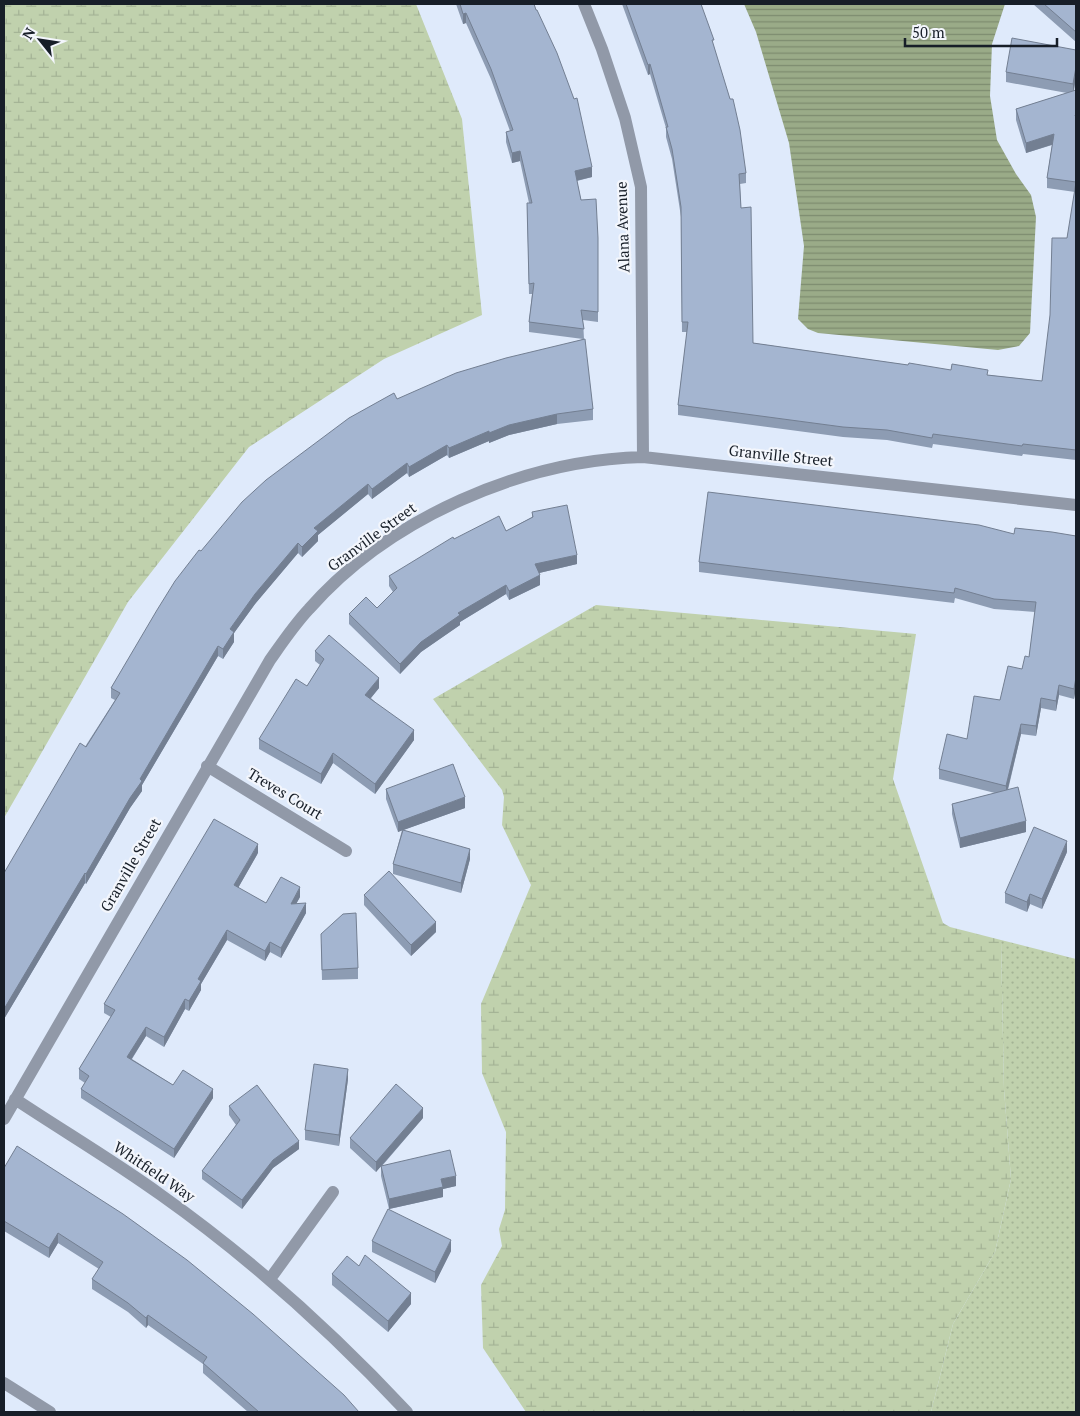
<svg xmlns="http://www.w3.org/2000/svg" width="1080" height="1416" viewBox="0 0 1080 1416" font-family="'PT Serif',serif">
	<defs>
		<pattern id="grass-dots" width="8" height="8" patternUnits="userSpaceOnUse" patternTransform="scale(1.25)"><rect width="8" height="8" fill="#c0d1ad"/><path d="M2 2h.1M6 6h.1" fill="none" stroke="#a4b395" stroke-width="1.8" stroke-linecap="round"/></pattern>
		<pattern id="wetland-marsh" width="20" height="14" patternUnits="userSpaceOnUse" patternTransform="scale(1.25)"><rect width="20" height="14" fill="#c0d1ad"/><path d="M1 5h8M5 5V1M11 12h8M15 12V8" fill="none" stroke="#a4b395"/></pattern>
		<pattern id="water-rules" width="6" height="5" patternUnits="userSpaceOnUse" patternTransform="scale(1.25)"><rect width="6" height="5" fill="#9aab88"/><path d="M0 2.5h6" fill="none" stroke="#7d8b6f"/></pattern>
	</defs>
	<rect width="100%" height="100%" fill="#dfeafb"/>
	<path fill="url(#grass-dots)" d="M 1001,940 L 1076,959 L 1076,1412 L 931,1412 L 953,1324 L 995,1252 L 1011,1179 L 1004,1089 Z"/>
	<path fill="url(#wetland-marsh)" d="M 4,4 L 416,4 L 462,119 L 482,315 L 384,359 L 249,447 L 128,602 L 4,818 Z
		M 596,605 L 916,634 L 893,779 L 943,923 L 950,927 L 1001,940 L 1004,1089 L 1011,1179 L 995,1252 L 953,1324 L 931,1412 L 526,1412 L 483,1348 L 481,1285 L 502,1246 L 499,1229 L 505,1210 L 506,1132 L 482,1073 L 481,1004 L 531,885 L 502,825 L 504,797 L 502,790 L 433,699 Z"/>
	<path fill="url(#water-rules)" d="M 744,4 L 1005,4 L 992,44 L 990,96 L 997,140 L 1016,174 L 1031,195 L 1036,217 L 1030,333 L 1019,346 L 998,350 L 818,333 L 808,329 L 798,319 L 804,246 L 789,143 L 756,32 Z"/>
	<g fill="none" stroke-linecap="round" stroke-linejoin="round">
		<path stroke="#9199a8" stroke-width="12" d="M 584,4 L 602,49 L 625,118 L 641,187 L 643,457
			M 207,766 L 346,851
			M 15,1099 C 63,1131 114,1161 161,1195 C 250,1258 332,1332 407,1412
			M 4,1119 L 270,660 C 282,643 294,625 309,609 C 389,518 523,460 643,457 L 1076,505
			M 270,1279 L 333,1192
			M 4,1383 L 50,1412"/>
	</g>
	<path fill="#8d9cb3" d="M 456,4 L 534,4 L 592,177 L 577,181 L 581,200 L 598,238 L 598,322 L 583,320 L 584,339 L 593,409 L 593,420 L 557,424 L 509,435 L 489,443 L 489,441 L 449,458 L 447,455 L 409,477 L 407,473 L 372,499 L 368,494 L 318,535 L 318,541 L 302,557 L 298,553 L 255,604 L 234,633 L 234,642 L 223,659 L 218,656 L 142,785 L 142,791 L 130,808 L 86,884 L 85,883 L 4,1019 L 4,873 L 115,700 L 111,698 L 111,688 L 201,551 L 397,399 L 583,339 L 529,332 L 529,322 L 532,294 L 529,294 L 527,203 L 529,203 L 520,161 L 512,163 L 506,142 L 506,132 L 510,131 L 491,79 L 466,23 L 463,24 Z
		M 622,4 L 701,4 L 714,47 L 746,173 L 746,183 L 740,184 L 741,208 L 753,343 L 908,365 L 988,375 L 1042,381 L 1075,192 L 1047,188 L 1047,178 L 1052,145 L 1026,153 L 1016,120 L 1016,109 L 1067,93 L 1006,82 L 1006,72 L 1076,50 L 1076,77 L 1074,91 L 1076,90 L 1076,460 L 1023,454 L 1022,456 L 933,444 L 932,448 L 887,440 L 843,437 L 678,415 L 678,405 L 687,332 L 682,332 L 681,217 L 672,159 L 666,137 L 666,128 L 650,74 L 648,75 Z
		M 1033,4 L 1076,4 L 1076,42 Z
		M 532,512 L 577,564 L 539,573 L 540,585 L 509,600 L 506,594 L 460,622 L 460,625 L 421,652 L 400,674 L 349,624 L 349,614 L 377,608 L 393,592 L 389,586 L 389,576 L 454,539 L 506,531 L 532,517 Z
		M 1014,534 L 1076,536 L 1076,687 L 1074,699 L 1059,695 L 1056,711 L 1041,708 L 1036,736 L 1021,734 L 1008,790 L 1026,832 L 960,848 L 952,814 L 952,804 L 995,793 L 939,779 L 939,769 L 967,739 L 1000,700 L 1022,669 L 1029,657 L 1035,612 L 994,609 L 955,598 L 954,603 L 699,572 L 699,562 Z
		M 315,651 L 379,688 L 371,698 L 414,740 L 375,794 L 333,763 L 321,784 L 259,749 L 259,739 L 307,686 L 320,665 L 315,661 Z
		M 386,789 L 465,808 L 403,830 L 470,859 L 461,893 L 393,874 L 393,864 L 402,830 L 398,832 L 386,799 Z
		M 1067,852 L 1042,909 L 1030,904 L 1027,912 L 1005,903 L 1005,893 Z
		M 258,853 L 238,888 L 266,903 L 300,897 L 296,904 L 306,913 L 281,958 L 270,952 L 265,961 L 227,940 L 201,984 L 201,990 L 189,1011 L 185,1009 L 164,1047 L 146,1036 L 132,1059 L 173,1085 L 213,1098 L 174,1158 L 81,1098 L 81,1089 L 85,1083 L 79,1079 L 79,1069 L 111,1017 L 104,1013 L 104,1004 Z
		M 364,895 L 436,932 L 411,956 L 364,905 Z
		M 321,944 L 358,968 L 358,979 L 322,980 Z
		M 348,1079 L 339,1146 L 305,1140 L 305,1130 Z
		M 229,1106 L 299,1149 L 273,1168 L 242,1209 L 202,1179 L 202,1171 L 236,1125 L 229,1115 Z
		M 423,1118 L 382,1166 L 456,1186 L 443,1189 L 443,1197 L 389,1209 L 381,1176 L 381,1166 L 376,1172 L 350,1148 L 350,1138 Z
		M 4,1168 L 359,1412 L 248,1412 L 203,1373 L 203,1364 L 148,1325 L 146,1328 L 128,1312 L 92,1289 L 92,1279 L 99,1269 L 58,1243 L 49,1258 L 4,1231 Z
		M 372,1241 L 451,1251 L 435,1283 L 372,1252 Z
		M 359,1266 L 411,1304 L 388,1332 L 332,1285 L 332,1274 Z"/>
	<path fill="#737f92" d="M 466,13 L 466,23 L 463,24 L 463,14 Z
		M 650,64 L 650,74 L 648,75 L 648,65 Z
		M 1076,67 L 1076,77 L 1073,94 L 1073,84 Z
		M 1054,134 L 1054,144 L 1026,153 L 1026,143 Z
		M 520,151 L 520,161 L 512,163 L 512,153 Z
		M 592,167 L 592,177 L 575,181 L 575,171 Z
		M 557,414 L 557,424 L 509,435 L 489,443 L 489,433 L 509,425 Z
		M 489,431 L 489,441 L 449,458 L 449,448 Z
		M 447,445 L 447,455 L 409,477 L 409,467 Z
		M 407,463 L 407,473 L 372,499 L 372,489 Z
		M 368,484 L 368,494 L 318,535 L 318,541 L 302,557 L 302,547 L 314,528 Z
		M 298,543 L 298,553 L 255,604 L 234,633 L 234,642 L 223,659 L 223,649 L 230,629 L 255,594 Z
		M 577,555 L 577,564 L 535,574 L 535,564 Z
		M 540,575 L 540,585 L 509,600 L 509,591 Z
		M 506,585 L 506,594 L 460,622 L 460,625 L 421,652 L 400,674 L 400,664 L 421,642 L 458,613 Z
		M 218,646 L 218,656 L 142,785 L 142,791 L 130,808 L 86,884 L 86,874 L 140,779 Z
		M 1076,677 L 1076,687 L 1074,699 L 1074,689 Z
		M 379,678 L 379,688 L 365,705 L 365,695 Z
		M 1059,685 L 1059,695 L 1056,711 L 1056,701 Z
		M 1041,698 L 1041,708 L 1036,736 L 1036,726 Z
		M 1021,724 L 1021,734 L 1006,796 L 1006,786 Z
		M 414,730 L 414,740 L 375,794 L 375,784 Z
		M 333,753 L 333,763 L 321,784 L 321,774 Z
		M 465,797 L 465,808 L 398,832 L 398,822 Z
		M 1026,821 L 1026,832 L 960,848 L 960,838 Z
		M 1067,841 L 1067,852 L 1042,909 L 1042,899 Z
		M 258,844 L 258,853 L 234,895 L 234,885 Z
		M 470,849 L 470,859 L 461,893 L 461,883 Z
		M 85,873 L 85,883 L 4,1019 L 4,1009 Z
		M 300,887 L 300,897 L 291,913 L 291,904 Z
		M 1030,894 L 1030,904 L 1027,912 L 1027,902 Z
		M 306,903 L 306,913 L 281,958 L 281,948 Z
		M 436,922 L 436,932 L 411,956 L 411,945 Z
		M 227,930 L 227,940 L 201,984 L 201,990 L 189,1011 L 189,1001 L 198,979 Z
		M 270,942 L 270,952 L 265,961 L 265,951 Z
		M 185,999 L 185,1009 L 164,1047 L 164,1037 Z
		M 146,1027 L 146,1036 L 127,1066 L 127,1057 Z
		M 348,1069 L 348,1079 L 339,1146 L 339,1135 Z
		M 213,1089 L 213,1098 L 174,1158 L 174,1149 Z
		M 423,1108 L 423,1118 L 376,1172 L 376,1162 Z
		M 299,1141 L 299,1149 L 273,1168 L 242,1209 L 242,1200 L 273,1160 Z
		M 456,1176 L 456,1186 L 443,1189 L 443,1197 L 389,1209 L 389,1199 L 441,1179 Z
		M 58,1233 L 58,1243 L 49,1258 L 49,1248 Z
		M 451,1240 L 451,1251 L 435,1283 L 435,1272 Z
		M 411,1293 L 411,1304 L 388,1332 L 388,1321 Z
		M 148,1315 L 148,1325 L 146,1328 L 146,1318 Z"/>
	<path fill="#a4b5d0" stroke="#737f92" d="M 460,4 L 534,4 L 536,10 L 537,10 L 557,53 L 574,99 L 577,98 L 592,167 L 575,171 L 581,200 L 596,199 L 598,238 L 598,312 L 581,310 L 584,329 L 529,322 L 534,283 L 529,284 L 527,203 L 532,203 L 520,151 L 512,153 L 506,132 L 513,130 L 491,69 L 466,13 L 463,14 Z
		M 626,4 L 701,4 L 714,40 L 712,40 L 730,99 L 733,99 L 740,130 L 746,173 L 739,174 L 741,208 L 751,207 L 753,343 L 908,365 L 909,363 L 951,370 L 952,364 L 988,370 L 987,375 L 1042,381 L 1050,315 L 1052,238 L 1067,238 L 1076,182 L 1076,450 L 1023,444 L 1022,446 L 933,434 L 932,438 L 887,430 L 843,427 L 678,405 L 688,322 L 682,322 L 681,207 L 672,149 L 666,127 L 668,127 L 650,64 L 648,65 Z
		M 1044,4 L 1076,4 L 1076,32 Z
		M 1012,38 L 1076,50 L 1076,67 L 1073,84 L 1006,72 Z
		M 1076,90 L 1076,114 L 1075,115 L 1076,118 L 1076,182 L 1047,178 L 1054,134 L 1026,143 L 1016,109 Z
		M 585,339 L 593,409 L 557,414 L 509,425 L 489,433 L 489,431 L 449,448 L 447,445 L 409,467 L 407,463 L 372,489 L 368,484 L 314,528 L 318,531 L 302,547 L 298,543 L 255,594 L 230,629 L 234,632 L 223,649 L 218,646 L 140,779 L 142,781 L 130,798 L 86,874 L 85,873 L 4,1009 L 4,873 L 80,743 L 86,747 L 120,693 L 111,688 L 157,610 L 175,581 L 199,550 L 201,551 L 242,502 L 266,480 L 349,418 L 394,393 L 397,399 L 456,373 L 506,358 Z
		M 708,492 L 979,525 L 1014,534 L 1015,528 L 1052,532 L 1076,536 L 1076,677 L 1074,689 L 1059,685 L 1056,701 L 1041,698 L 1036,726 L 1021,724 L 1006,786 L 939,769 L 947,734 L 967,739 L 974,696 L 1000,700 L 1008,666 L 1022,669 L 1025,656 L 1029,657 L 1036,602 L 994,599 L 955,588 L 954,593 L 699,562 Z
		M 567,505 L 577,555 L 535,564 L 540,575 L 509,591 L 506,585 L 458,613 L 460,615 L 421,642 L 400,664 L 349,614 L 366,597 L 377,608 L 397,588 L 389,576 L 453,537 L 454,539 L 499,516 L 506,531 L 533,517 L 532,512 Z
		M 329,635 L 379,678 L 365,695 L 414,730 L 375,784 L 333,753 L 321,774 L 259,739 L 296,679 L 307,686 L 324,659 L 315,651 Z
		M 453,764 L 465,797 L 398,822 L 386,789 Z
		M 1018,787 L 1026,821 L 960,838 L 952,804 Z
		M 214,819 L 258,844 L 234,885 L 266,903 L 281,877 L 300,887 L 291,904 L 306,903 L 281,948 L 270,942 L 265,951 L 227,930 L 198,979 L 201,981 L 189,1001 L 185,999 L 164,1037 L 146,1027 L 127,1057 L 173,1085 L 183,1070 L 213,1089 L 174,1149 L 81,1089 L 89,1076 L 79,1069 L 115,1010 L 104,1004 Z
		M 1034,827 L 1067,841 L 1042,899 L 1030,894 L 1027,902 L 1005,893 Z
		M 403,830 L 470,849 L 461,883 L 393,864 Z
		M 389,871 L 436,922 L 411,945 L 364,895 Z
		M 356,913 L 358,968 L 322,970 L 321,934 L 343,914 Z
		M 314,1064 L 348,1069 L 339,1135 L 305,1130 Z
		M 396,1084 L 423,1108 L 376,1162 L 350,1138 Z
		M 257,1085 L 299,1141 L 273,1160 L 242,1200 L 202,1171 L 240,1120 L 229,1106 Z
		M 17,1146 L 123,1214 L 187,1260 L 253,1314 L 344,1395 L 359,1412 L 259,1412 L 203,1363 L 207,1357 L 148,1315 L 146,1318 L 128,1303 L 92,1279 L 103,1262 L 58,1233 L 49,1248 L 4,1221 L 4,1168 Z
		M 450,1150 L 456,1176 L 441,1179 L 443,1187 L 389,1199 L 381,1166 Z
		M 388,1209 L 451,1240 L 435,1272 L 372,1241 Z
		M 365,1255 L 411,1293 L 388,1321 L 332,1274 L 347,1256 L 359,1266 Z"/>
	<g text-anchor="middle" stroke-width="4.5" stroke-linejoin="round" paint-order="stroke">
		<g font-size="15" fill="#171e28" stroke="#f3f6fc">
			<text transform="translate(623 227) rotate(-92)" y="5">Alana Avenue</text>
			<text transform="translate(781 456) rotate(6)" y="5">Granville Street</text>
			<text transform="translate(372 537) rotate(-36)" y="5">Granville Street</text>
			<text transform="translate(285 794) rotate(31)" y="5">Treves Court</text>
			<text transform="translate(131 865) rotate(-60)" y="5">Granville Street</text>
			<text transform="translate(154 1172) rotate(34)" y="5">Whitfield Way</text>
		</g>
	</g>
	<rect width="1080" height="1416" fill="none" stroke="#171e28" stroke-width="10"/>
	<g transform="translate(40 40) rotate(300)" stroke="#f3f6fc" stroke-width="4" paint-order="stroke">
	<path d="M0-4L9 19L0 12L-9 19Z" fill="#171e28"/>
	<text y="-8" font-size="14" font-weight="bold" text-anchor="middle" fill="#171e28">N</text>
	</g>
	<path d="M905 38v8h152v-8" fill="none" stroke="#171e28" stroke-width="2.5"/>
	<text x="912" y="38" font-size="15" fill="#171e28" stroke="#f3f6fc" stroke-width="4" paint-order="stroke">50 m</text>
</svg>
